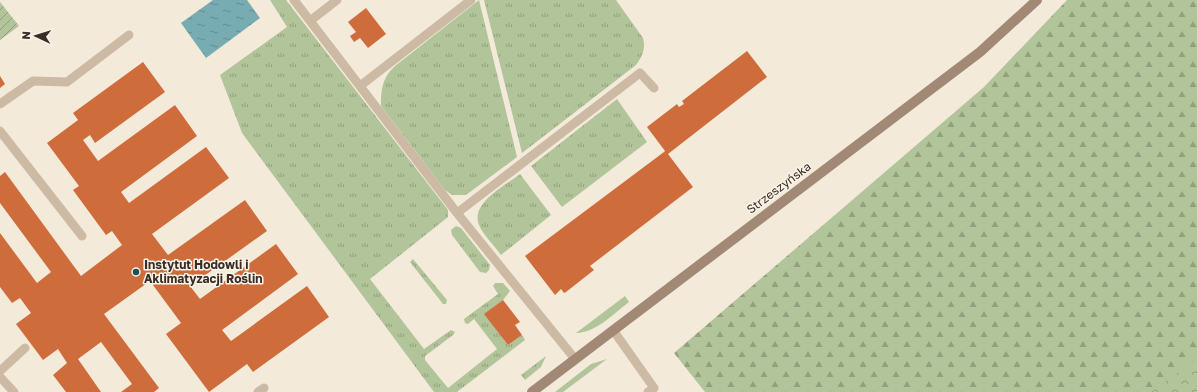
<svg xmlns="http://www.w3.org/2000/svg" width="1197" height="392" viewBox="0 0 1197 392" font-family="'Golos Text',sans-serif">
	<defs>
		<pattern id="grass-tufts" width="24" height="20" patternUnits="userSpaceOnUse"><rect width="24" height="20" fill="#b2c499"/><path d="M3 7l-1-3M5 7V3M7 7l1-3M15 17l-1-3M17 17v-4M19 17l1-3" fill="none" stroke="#92a07d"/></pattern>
		<pattern id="forest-firs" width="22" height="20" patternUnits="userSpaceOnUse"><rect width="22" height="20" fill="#b2c499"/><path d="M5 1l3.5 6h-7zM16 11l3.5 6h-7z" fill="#92a07d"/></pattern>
		<pattern id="park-crowns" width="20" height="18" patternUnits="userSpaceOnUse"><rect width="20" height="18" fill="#b2c499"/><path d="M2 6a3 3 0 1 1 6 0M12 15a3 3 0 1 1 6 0" fill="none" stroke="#92a07d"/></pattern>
		<pattern id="garden-furrows" width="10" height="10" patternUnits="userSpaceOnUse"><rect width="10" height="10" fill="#b2c499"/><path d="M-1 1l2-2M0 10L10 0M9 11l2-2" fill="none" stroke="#92a07d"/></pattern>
		<pattern id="water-ripples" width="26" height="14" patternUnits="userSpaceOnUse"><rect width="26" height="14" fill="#77acb3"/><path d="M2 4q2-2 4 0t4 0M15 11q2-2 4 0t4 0" fill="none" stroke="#638c92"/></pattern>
	</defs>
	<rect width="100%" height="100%" fill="#f4eada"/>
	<path fill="url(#grass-tufts)" d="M 270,0 L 286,0 L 448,210 L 448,217 L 370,279 L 424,349 L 451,330 L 455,332 L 453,335 L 425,356 L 425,360 L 448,388 L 497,349 L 474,319 L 468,324 L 465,323 L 464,319 L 498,294 L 493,286 L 495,283 L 503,283 L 510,291 L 503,300 L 485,314 L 508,345 L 522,335 L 525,340 L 457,392 L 434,392 L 242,133 L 220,75 L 287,27 Z
		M 479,0 L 517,157 L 466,195 L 452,195 L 445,190 L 381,106 C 381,90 382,78 395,66 Z
		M 484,0 L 616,0 L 643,38 C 646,49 642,57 636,65 L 522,153 Z
		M 617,99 L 647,142 L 562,207 L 531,166 Z
		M 520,174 L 551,215 L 501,255 C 494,245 483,235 479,225 C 470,203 506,185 520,174 Z
		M 456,226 L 461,228 L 490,265 L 489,270 L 486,273 L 480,272 L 452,235 L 451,230 Z
		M 413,259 L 447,300 L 446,304 L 443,304 L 410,262 Z
		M 625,296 L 629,302 C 614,313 596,333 576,333 Z
		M 546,356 L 541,367 L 525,380 L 521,375 Z
		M 607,359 L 563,392 L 555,392 L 591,364 Z"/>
	<path fill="url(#forest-firs)" d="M 1067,0 L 1197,0 L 1197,392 L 705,392 L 674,353 L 984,87 Z"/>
	<path fill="url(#park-crowns)" d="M 1197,359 L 1197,392 L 1151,392 Z"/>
	<path fill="url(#garden-furrows)" d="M 0,2 L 19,26 L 0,40 Z"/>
	<path fill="url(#water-ripples)" d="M 213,0 L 247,0 L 260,18 L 206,58 L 181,23 Z"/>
	<path fill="#cf6c3c" d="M 366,8 L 386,34 L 368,48 L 360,38 L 354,42 L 350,36 L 356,32 L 348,22 Z
		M 747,51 L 767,77 L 668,154 L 693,187 L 590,266 L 594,270 L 566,292 L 564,293 L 561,289 L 555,295 L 525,256 L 664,152 L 665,151 L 647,127 L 677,104 L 679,107 L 684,104 L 682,101 Z
		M 143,62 L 165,92 L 95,143 L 90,135 L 83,140 L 98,161 L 175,105 L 197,136 L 121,192 L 129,203 L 206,147 L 229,178 L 152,234 L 168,255 L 245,200 L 267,231 L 190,286 L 200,299 L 276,244 L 298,274 L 222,330 L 231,341 L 307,286 L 329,317 L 253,372 L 247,364 L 209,392 L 166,334 L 181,323 L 150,281 L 104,314 L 159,388 L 154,392 L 121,392 L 132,384 L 101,342 L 78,359 L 101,392 L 66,392 L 53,375 L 67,363 L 58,349 L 43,360 L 16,324 L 31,313 L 20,298 L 12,303 L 0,287 L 0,233 L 37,283 L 51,272 L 0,203 L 0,176 L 5,172 L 81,276 L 122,245 L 112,231 L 106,235 L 73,190 L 79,186 L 47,143 L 78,120 L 73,113 Z
		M 0,76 L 5,84 L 0,88 Z
		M 503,300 L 520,322 L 515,325 L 522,335 L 508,345 L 484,314 Z"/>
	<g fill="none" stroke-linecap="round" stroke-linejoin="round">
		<path stroke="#cdbaa5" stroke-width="9" d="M 294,0 L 457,213
			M 310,21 L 337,0
			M 360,86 L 471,0
			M 0,104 L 33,81 L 67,82 L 129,35
			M 0,131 L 82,236
			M 613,330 L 654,388 L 648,392
			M 575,359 L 457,213 L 640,73 L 654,88
			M 0,371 L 25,348
			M 0,377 L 14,392
			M 258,392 L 264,388"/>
		<path stroke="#a18976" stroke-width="10" d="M 532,392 L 980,52 L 1037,0"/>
	</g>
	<circle fill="#19535d" stroke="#fbf3e7" stroke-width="1.5" cx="136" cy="272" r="4"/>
	<g text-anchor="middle" stroke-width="3" stroke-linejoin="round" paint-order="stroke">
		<g font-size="12" fill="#382e27" stroke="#fbf3e7">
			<text transform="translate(779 188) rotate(-37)" y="4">Strzeszyńska</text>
		</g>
		<g font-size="12" font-weight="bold" fill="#382e27" stroke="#fbf3e7" text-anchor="start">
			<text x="144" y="269">Instytut Hodowli i<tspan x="144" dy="14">Aklimatyzacji Roślin</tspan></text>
		</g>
	</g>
	<g transform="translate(36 36) rotate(274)" stroke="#fbf3e7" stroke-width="3" paint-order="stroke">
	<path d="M0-3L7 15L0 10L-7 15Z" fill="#382e27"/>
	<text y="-6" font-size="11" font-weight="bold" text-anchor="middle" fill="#382e27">N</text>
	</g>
</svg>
